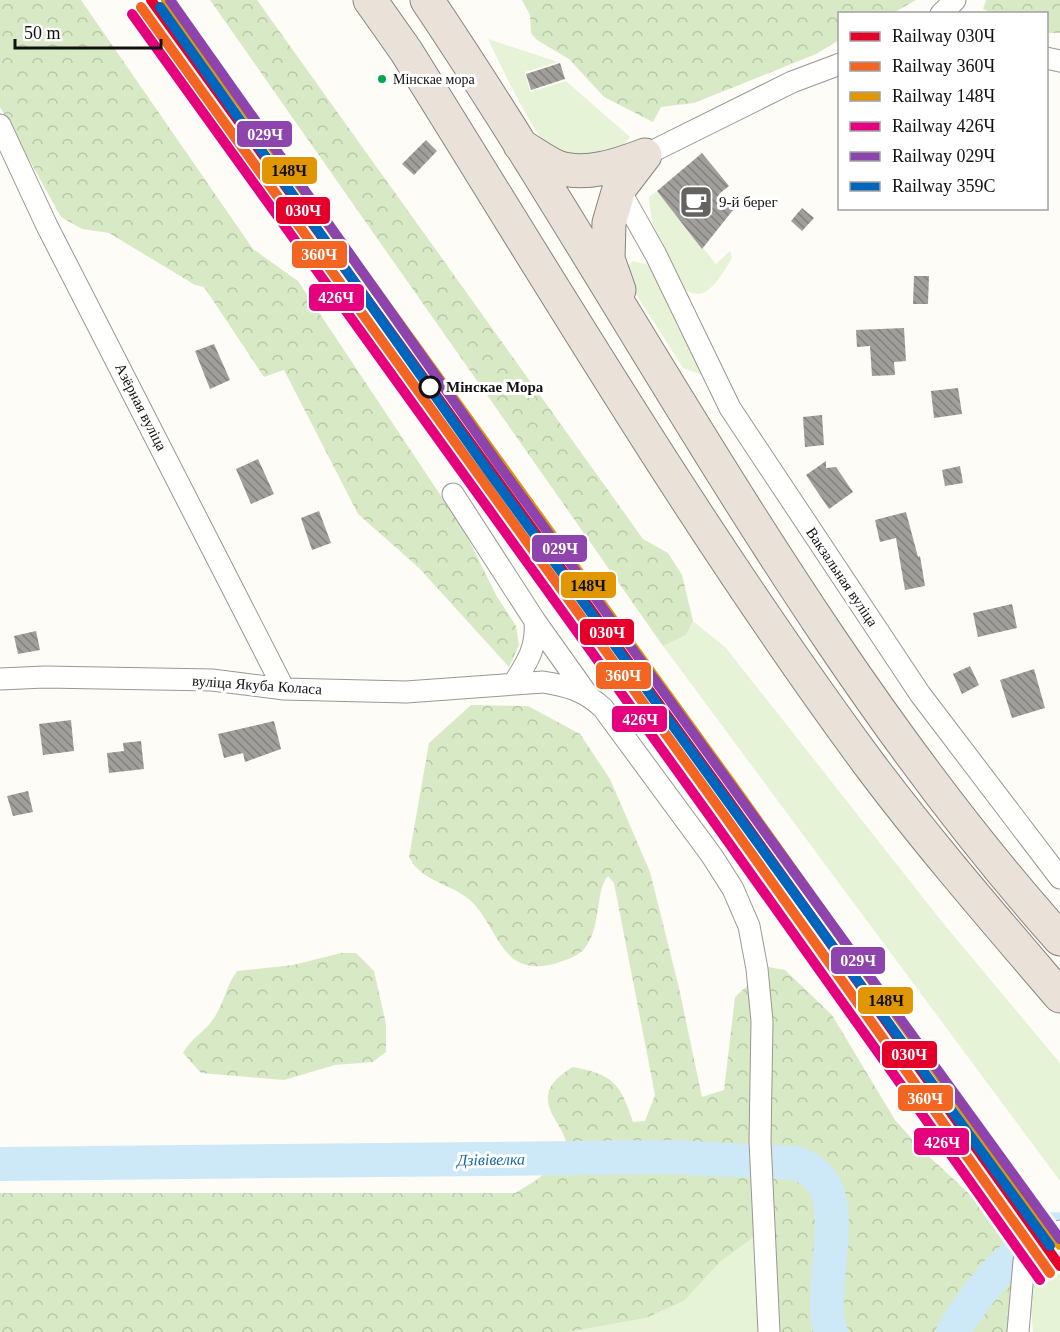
<svg xmlns="http://www.w3.org/2000/svg" width="1060" height="1332" viewBox="0 0 1060 1332" font-family="'Times New Roman',serif">
	<defs>
		<pattern id="forest-crowns" width="20" height="18" patternUnits="userSpaceOnUse" patternTransform="scale(1.5)"><rect width="20" height="18" fill="#d8eac5"/><path d="M2 6a3 3 0 1 1 6 0M12 15a3 3 0 1 1 6 0" fill="none" stroke="#b8c8a8"/></pattern>
		<pattern id="building-back-hatch" width="6" height="6" patternUnits="userSpaceOnUse" patternTransform="scale(1.5)"><rect width="6" height="6" fill="#a19f9c"/><path d="M-1 5l2 2M0 0l6 6M5-1l2 2" fill="none" stroke="#82807e"/></pattern>
	</defs>
	<rect width="100%" height="100%" fill="#fdfcf7"/>
	<path fill="#e7f3d7" d="M 488,39 L 558,62 L 525,72 L 530,92 L 566,81 L 630,137 C 619,153 611,154 591,155 C 578,155 558,152 547,144 C 533,134 497,58 488,39 Z
		M 657,191 L 716,264 L 730,251 L 732,258 C 726,268 712,294 698,294 C 693,294 687,291 683,289 C 668,260 650,230 649,197 Z
		M 633,261 L 648,265 L 708,377 L 683,368 L 622,272 Z
		M 693,621 L 726,648 L 943,923 L 1060,1063 L 1060,1181 L 663,646 L 686,635 Z
		M 763,1229 L 769,1332 L 568,1332 L 646,1318 L 684,1301 L 720,1262 Z
		M 1044,1252 L 1060,1275 L 1060,1332 L 1033,1332 L 1029,1286 L 1031,1263 Z"/>
	<path fill="url(#forest-crowns)" d="M 0,0 L 81,0 L 253,249 L 298,281 L 465,532 L 496,595 L 516,626 L 519,645 L 509,667 L 419,568 L 358,514 L 284,370 L 264,377 L 204,287 L 195,285 L 109,233 L 82,229 L 61,217 L 0,107 Z
		M 210,0 L 257,0 L 643,539 L 668,553 L 682,575 L 693,621 L 686,635 L 663,646 Z
		M 522,0 L 916,0 L 893,13 L 840,14 L 839,40 L 816,54 L 694,103 L 661,107 L 653,122 L 604,97 L 569,59 L 537,40 L 531,33 L 530,15 Z
		M 986,0 L 1060,0 L 1060,33 L 1047,33 L 1046,14 L 992,13 L 983,9 Z
		M 471,705 L 528,706 L 580,734 L 610,779 L 650,872 L 679,988 L 702,1097 L 724,1090 L 735,997 L 768,967 L 785,970 L 832,1015 L 895,1120 L 921,1149 L 978,1202 L 1002,1237 L 1015,1280 L 1016,1332 L 779,1332 L 763,1230 L 720,1262 L 684,1301 L 646,1318 L 568,1332 L 0,1332 L 0,1193 L 515,1193 C 529,1185 559,1167 565,1151 C 575,1127 516,1100 573,1067 C 614,1075 620,1083 633,1122 L 645,1121 L 655,1095 L 614,883 L 608,876 C 595,890 602,926 585,948 C 579,956 566,960 557,963 C 503,979 500,933 474,904 C 454,883 423,884 409,857 L 429,743 Z
		M 341,953 L 356,953 L 374,971 L 386,1024 L 386,1052 L 373,1062 L 335,1065 L 284,1080 L 201,1073 L 183,1053 C 191,1038 204,1033 214,1018 C 224,1003 226,986 237,971 L 293,965 Z"/>
	<g fill="none" stroke-linecap="round" stroke-linejoin="round">
		<path stroke="#cde8f7" stroke-width="34" d="M 0,1164 L 670,1157 L 797,1163 C 802,1166 809,1168 813,1172 C 853,1203 815,1288 831,1332
			M 953,1332 C 983,1283 1005,1258 1055,1229"/>
	</g>
	<path fill="url(#building-back-hatch)" d="M 560,63 L 565,79 L 531,90 L 526,74 Z
		M 426,140 L 437,151 L 414,175 L 402,164 Z
		M 702,153 L 729,186 L 719,194 L 733,210 L 702,249 L 657,191 Z
		M 802,208 L 814,218 L 802,231 L 791,221 Z
		M 914,276 L 929,276 L 928,304 L 913,304 Z
		M 904,328 L 906,361 L 894,362 L 895,375 L 872,376 L 870,346 L 857,347 L 856,330 Z
		M 214,344 L 230,380 L 210,389 L 195,351 Z
		M 958,388 L 962,414 L 934,418 L 931,391 Z
		M 822,415 L 824,445 L 805,447 L 803,417 Z
		M 258,459 L 274,494 L 251,504 L 236,469 Z
		M 826,461 L 826,468 L 836,467 L 853,492 L 829,509 L 806,475 Z
		M 960,466 L 963,483 L 945,486 L 942,470 Z
		M 319,511 L 331,543 L 312,550 L 301,518 Z
		M 906,512 L 918,557 L 920,556 L 925,586 L 905,590 L 896,538 L 880,542 L 875,520 Z
		M 1012,604 L 1017,628 L 978,637 L 973,613 Z
		M 36,631 L 40,650 L 18,654 L 14,636 Z
		M 970,666 L 979,685 L 962,694 L 953,674 Z
		M 1034,669 L 1045,708 L 1012,718 L 1000,680 Z
		M 71,720 L 74,751 L 43,755 L 39,724 Z
		M 274,721 L 281,749 L 245,762 L 243,753 L 224,758 L 218,734 Z
		M 141,741 L 144,769 L 109,773 L 107,753 L 124,751 L 123,743 Z
		M 28,791 L 33,812 L 13,816 L 7,796 Z"/>
	<g fill="none" stroke-linecap="round" stroke-linejoin="round">
		<g stroke="#979795" stroke-width="23">
			<path id="street" d="M 941,14 L 955,0
				M 1046,58 L 1060,61
				M 0,125 L 47,226 L 284,689
				M 645,155 L 792,82 L 840,64
				M 619,189 L 656,255 L 730,408 L 920,694 L 1060,878
				M 453,494 L 535,621 C 537,647 528,661 514,683
				M 535,621 L 587,694
				M 0,679 L 45,677 L 212,680 L 284,689 L 406,692 L 543,682 C 568,686 585,691 603,708 L 712,856 L 733,889 L 749,926 L 757,969 L 762,1021 L 760,1141 L 769,1332
				M 1018,1332 L 1024,1261 L 1036,1245 L 1060,1231"/>
		</g>
		<g stroke="#858482" stroke-width="35">
			<path id="highway" d="M 370,0 L 406,51 C 556,291 700,535 869,764 C 929,844 995,920 1060,996
				M 427,0 C 637,313 808,657 1060,939
				M 520,145 C 532,152 545,162 557,167 C 585,177 619,165 645,155
				M 619,290 L 608,259 L 609,223 L 619,189 L 645,155"/>
		</g>
		<use href="#street" stroke="#fffffe" stroke-width="21"/>
		<use href="#highway" stroke="#eae1d8" stroke-width="33"/>
		<g stroke="#fff" stroke-width="15">
			<path id="rail-1" d="M 151,0 L 724,794 L 1060,1266"/>
		</g>
		<g stroke="#fff" stroke-width="15">
			<path id="rail-2" d="M 141,7 L 714,801 L 1050,1273"/>
		</g>
		<g stroke="#fff" stroke-width="15">
			<path id="rail-3" d="M 166,0 L 734,787 L 1060,1245"/>
		</g>
		<g stroke="#fff" stroke-width="15">
			<path id="rail-4" d="M 132,14 L 704,808 L 1040,1280"/>
		</g>
		<g stroke="#fff" stroke-width="15">
			<path id="rail-5" d="M 170,0 L 499,465 L 1060,1239"/>
		</g>
		<g stroke="#fff" stroke-width="15">
			<path id="rail-6" d="M 160,7 L 489,472 L 1050,1246"/>
		</g>
		<use href="#rail-1" stroke="#e4002b" stroke-width="10"/>
		<use href="#rail-2" stroke="#f26522" stroke-width="10"/>
		<use href="#rail-3" stroke="#e09702" stroke-width="10"/>
		<use href="#rail-4" stroke="#e5007d" stroke-width="10"/>
		<use href="#rail-5" stroke="#8e44ad" stroke-width="10"/>
		<use href="#rail-6" stroke="#0065bd" stroke-width="10"/>
	</g>
	<defs>
		<g id="cafe-square" transform="scale(1.725)"><rect x="-9" y="-9" width="18" height="18" rx="4" fill="#646362" stroke="#fff"/><path d="M-5.5-4.5H6V0H3Q3 3.5 0 3.5H-2.5Q-5.5 3.5-5.5 0ZM3-3.2v2h1.7v-2ZM-6 4.5H4V6H-6Z" fill="#fff"/></g>
	</defs>
	<g fill-rule="evenodd">
		<use href="#cafe-square" x="696" y="202"/>
	</g>
	<circle fill="#00a651" stroke="#fff" stroke-width="2" cx="382" cy="79" r="5"/>
	<circle fill="#fff" stroke="#111" stroke-width="3" cx="430" cy="387" r="10"/>
	<g text-anchor="middle" stroke-width="6" stroke-linejoin="round" paint-order="stroke">
		<g font-size="14" fill="#111" stroke="#fff" text-anchor="start">
			<text x="393" y="84">Мінскае мора</text>
		</g>
		<g font-size="15" fill="#111" stroke="#fff" text-anchor="start">
			<text x="719" y="207">9-й берег</text>
		</g>
		<g font-size="15" font-weight="bold" fill="#111" stroke="#fff" text-anchor="start">
			<text x="446" y="392">Мінскае Мора</text>
		</g>
		<g font-size="15" fill="#111" stroke="#fff">
			<text transform="translate(141 407) rotate(63)" y="5">Азёрная вуліца</text>
			<text transform="translate(842 577) rotate(56)" y="5">Вакзальная вуліца</text>
			<text transform="translate(257 685) rotate(4)" y="5">вуліца Якуба Коласа</text>
		</g>
		<g font-size="16" font-style="italic" fill="#1768a6" stroke="#fff">
			<text transform="translate(491 1159) rotate(-1)" y="6">Дзівівелка</text>
		</g>
	</g>
	<g stroke="#fff" stroke-width="2">
		<rect x="236" y="120" width="57" height="28" rx="6" fill="#8e44ad"/>
		<rect x="261" y="156" width="57" height="29" rx="6" fill="#e09702"/>
		<rect x="275" y="196" width="56" height="29" rx="6" fill="#e4002b"/>
		<rect x="291" y="240" width="57" height="29" rx="6" fill="#f26522"/>
		<rect x="308" y="283" width="57" height="29" rx="6" fill="#e5007d"/>
		<rect x="531" y="534" width="57" height="29" rx="6" fill="#8e44ad"/>
		<rect x="560" y="571" width="57" height="28" rx="6" fill="#e09702"/>
		<rect x="579" y="618" width="56" height="28" rx="6" fill="#e4002b"/>
		<rect x="595" y="661" width="57" height="29" rx="6" fill="#f26522"/>
		<rect x="611" y="705" width="57" height="28" rx="6" fill="#e5007d"/>
		<rect x="830" y="946" width="56" height="29" rx="6" fill="#8e44ad"/>
		<rect x="857" y="986" width="57" height="29" rx="6" fill="#e09702"/>
		<rect x="881" y="1040" width="57" height="29" rx="6" fill="#e4002b"/>
		<rect x="897" y="1084" width="57" height="28" rx="6" fill="#f26522"/>
		<rect x="913" y="1127" width="57" height="29" rx="6" fill="#e5007d"/>
	</g>
	<g font-size="16" text-anchor="middle" font-weight="bold" fill="#fff">
		<text x="265" y="140">029Ч</text>
		<text x="303" y="216">030Ч</text>
		<text x="319" y="260">360Ч</text>
		<text x="336" y="303">426Ч</text>
		<text x="560" y="554">029Ч</text>
		<text x="607" y="638">030Ч</text>
		<text x="623" y="681">360Ч</text>
		<text x="640" y="725">426Ч</text>
		<text x="858" y="966">029Ч</text>
		<text x="909" y="1060">030Ч</text>
		<text x="925" y="1104">360Ч</text>
		<text x="942" y="1148">426Ч</text>
	</g>
	<g font-size="16" text-anchor="middle" font-weight="bold" fill="#111">
		<text x="289" y="176">148Ч</text>
		<text x="588" y="591">148Ч</text>
		<text x="886" y="1006">148Ч</text>
	</g>
	<rect x="838" y="12" width="210" height="198" fill="#ffffff" stroke="#a0a0a0" stroke-width="1.5"/>
	<rect x="850" y="32" width="30" height="9" fill="#e4002b" stroke="#a0a0a0" stroke-width="1.5"/>
	<text x="892" y="42" font-size="18" fill="#111111">Railway 030Ч</text>
	<rect x="850" y="62" width="30" height="9" fill="#f26522" stroke="#a0a0a0" stroke-width="1.5"/>
	<text x="892" y="72" font-size="18" fill="#111111">Railway 360Ч</text>
	<rect x="850" y="92" width="30" height="9" fill="#e09702" stroke="#a0a0a0" stroke-width="1.5"/>
	<text x="892" y="102" font-size="18" fill="#111111">Railway 148Ч</text>
	<rect x="850" y="122" width="30" height="9" fill="#e5007d" stroke="#a0a0a0" stroke-width="1.5"/>
	<text x="892" y="132" font-size="18" fill="#111111">Railway 426Ч</text>
	<rect x="850" y="152" width="30" height="9" fill="#8e44ad" stroke="#a0a0a0" stroke-width="1.5"/>
	<text x="892" y="162" font-size="18" fill="#111111">Railway 029Ч</text>
	<rect x="850" y="182" width="30" height="9" fill="#0065bd" stroke="#a0a0a0" stroke-width="1.5"/>
	<text x="892" y="192" font-size="18" fill="#111111">Railway 359С</text>
	<path d="M15 39v9h146v-9" fill="none" stroke="#111111" stroke-width="3"/>
	<text x="24" y="39" font-size="18" fill="#111111" stroke="#ffffff" stroke-width="4.5" paint-order="stroke">50 m</text>
</svg>
